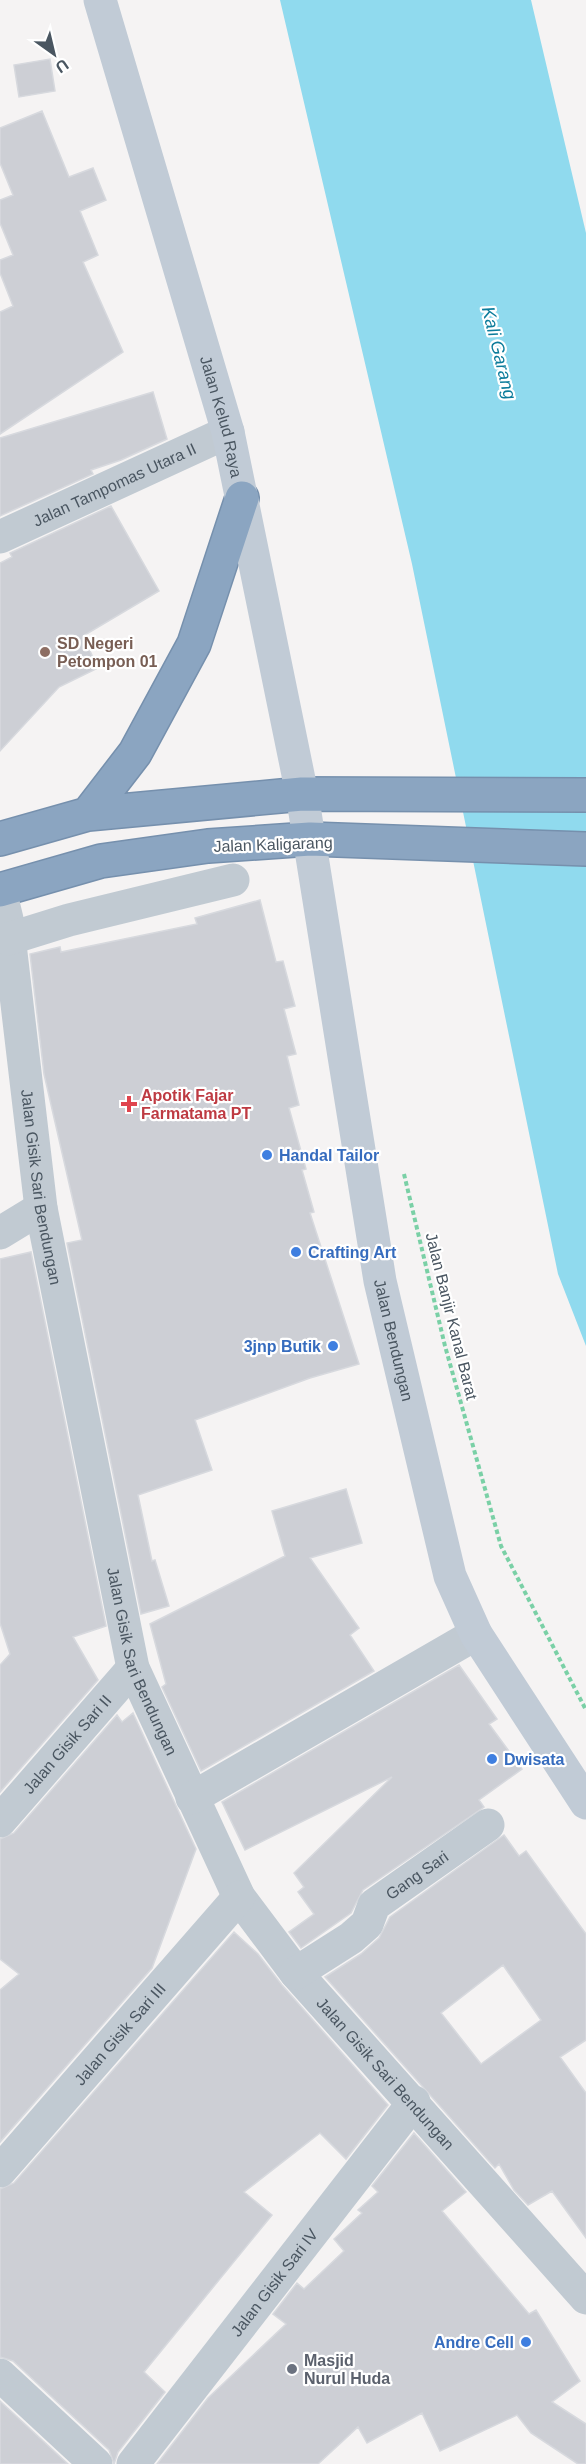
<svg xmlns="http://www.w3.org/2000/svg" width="586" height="2464" viewBox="0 0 586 2464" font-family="Helvetica,sans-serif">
	<rect width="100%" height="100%" fill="#f5f3f3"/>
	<path fill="#90daee" d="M 280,0 L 531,0 L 586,233 L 586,1346 L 558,1274 L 412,564 Z"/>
	<path fill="#cdcfd5" stroke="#d7d9de" stroke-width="1.5" fill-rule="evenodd" d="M 50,59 L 55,91 L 19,97 L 14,65 Z
		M 42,111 L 69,177 L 93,168 L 106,200 L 80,211 L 98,255 L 83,262 L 123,352 L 0,434 L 0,312 L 13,306 L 0,273 L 0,260 L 13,255 L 0,223 L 0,200 L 13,195 L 0,163 L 0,128 Z
		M 153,392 L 167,439 L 121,460 L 91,470 L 93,474 L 0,516 L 0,438 Z
		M 111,506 L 159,591 L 83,636 L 98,668 L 59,687 L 0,751 L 0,563 L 12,557 L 10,553 Z
		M 260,900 L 276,962 L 283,961 L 295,1006 L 284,1009 L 296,1054 L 287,1056 L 299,1105 L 289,1108 L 306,1169 L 302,1170 L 314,1212 L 310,1213 L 359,1364 L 310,1378 L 195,1420 L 212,1470 L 138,1495 L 152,1561 L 155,1560 L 169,1606 L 141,1614 L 67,1243 L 82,1240 L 44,1074 L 30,954 L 60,947 L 61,952 L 197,924 L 195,918 Z
		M 31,1252 L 106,1626 L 73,1637 L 98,1680 L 0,1792 L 0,1665 L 10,1654 L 0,1623 L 0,1259 Z
		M 346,1489 L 362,1543 L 310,1558 L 359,1628 L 350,1635 L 374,1671 L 201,1771 L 162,1687 L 166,1684 L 150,1624 L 285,1556 L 272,1511 Z
		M 459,1665 L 497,1719 L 489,1724 L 522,1769 L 479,1800 L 484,1807 L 363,1890 L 351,1913 L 301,1948 L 289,1932 L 314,1914 L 298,1892 L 304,1887 L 294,1873 L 392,1777 L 245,1850 L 222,1802 Z
		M 133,1713 L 196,1849 L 152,1968 L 0,2142 L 0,1990 L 19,1974 L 0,1959 L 0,1839 L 14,1833 L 117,1715 L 122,1722 Z
		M 504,1835 L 519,1856 L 526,1851 L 586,1934 L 586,2040 L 560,2057 L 586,2093 L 586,2238 L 552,2191 L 528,2205 L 514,2190 L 499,2164 L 495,2168 L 325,1977 L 361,1954 L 379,1938 L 390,1917 ZM 503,1965 L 541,2020 L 481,2064 L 441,2013 Z
		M 234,1932 L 258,1954 L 282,1985 L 388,2105 L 346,2159 L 320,2133 L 244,2192 L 272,2215 L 144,2372 L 165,2392 L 118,2452 L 114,2464 L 109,2450 L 13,2361 L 0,2357 L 0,2189 L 14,2183 Z
		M 414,2133 L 466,2192 L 442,2211 L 529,2314 L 536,2310 L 580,2381 L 552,2402 L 586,2424 L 586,2464 L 578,2464 L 531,2433 L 517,2415 L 440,2451 L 422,2413 L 367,2443 L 358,2427 L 318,2464 L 157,2464 L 208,2398 L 286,2324 L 273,2314 L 297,2283 L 304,2289 L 344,2251 L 334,2239 L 362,2213 L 358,2210 L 378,2192 L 372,2186 Z
		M 0,2401 L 68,2464 L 0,2464 Z"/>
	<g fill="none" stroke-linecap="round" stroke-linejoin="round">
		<g stroke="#7690ad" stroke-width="36">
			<path id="highway" d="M 88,814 L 135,753 L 194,644 L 242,498
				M 0,839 L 88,814 L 302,794 L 586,795
				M 0,890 L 101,861 L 208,846 L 310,839 L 586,849"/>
		</g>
		<path stroke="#7ad0a6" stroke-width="4" stroke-dasharray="4.5 3" stroke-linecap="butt" d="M 404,1174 L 445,1346 L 501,1546 L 586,1710"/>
		<g stroke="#c1cad2" stroke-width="33">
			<path id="s1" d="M 0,537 L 228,432"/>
			<path id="s2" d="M 0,890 L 7,919 L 41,1208 L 133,1668 L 239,1897 L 296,1973 L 586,2298"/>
			<path d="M 8,939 L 69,920 L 233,880"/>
			<path d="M 0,1233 L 41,1208"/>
			<path d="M 192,1798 L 476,1634"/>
			<path id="s3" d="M 0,1821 L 133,1668"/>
			<path id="s4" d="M 296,1973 L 351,1938 L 367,1924 L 374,1905 L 488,1825"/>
			<path id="s5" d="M 0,2171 L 239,1897"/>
			<path d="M 0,2375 L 96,2464"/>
			<path id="s6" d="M 133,2464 L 414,2102"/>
		</g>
		<path stroke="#c1cbd6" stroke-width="33" id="s7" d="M 100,0 L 228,432 L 302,794 L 380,1281 L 450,1576 L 476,1634 L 586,1803"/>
		<use href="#highway" stroke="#8ba5c1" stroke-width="33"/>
	</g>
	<circle fill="#8d6e63" stroke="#fff" stroke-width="2" cx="45" cy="652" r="6"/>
	<path fill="#e0444e" stroke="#fff" stroke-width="2" d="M126 1095h6v6h6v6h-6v6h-6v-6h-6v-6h6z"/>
	<g fill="#3f7fe0" stroke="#fff" stroke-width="2">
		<circle cx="267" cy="1155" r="6"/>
		<circle cx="296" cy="1252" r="6"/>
		<circle cx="333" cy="1346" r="6"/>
		<circle cx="492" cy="1759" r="6"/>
		<circle cx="526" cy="2342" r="6"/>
	</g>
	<circle fill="#6b7280" stroke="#fff" stroke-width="2" cx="292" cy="2369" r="6"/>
	<g text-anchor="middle" stroke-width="4.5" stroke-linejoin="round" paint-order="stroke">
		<g font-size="16" fill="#4a5661" stroke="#fff">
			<text dy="6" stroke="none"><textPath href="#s7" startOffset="434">Jalan Kelud Raya</textPath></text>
			<text dy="6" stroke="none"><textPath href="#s1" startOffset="126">Jalan Tampomas Utara II</textPath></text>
			<text transform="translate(273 844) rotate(-2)" y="6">Jalan Kaligarang</text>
			<text dy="6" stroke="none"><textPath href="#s2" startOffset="300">Jalan Gisik Sari Bendungan</textPath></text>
			<text transform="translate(452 1316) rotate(76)" y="6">Jalan Banjir Kanal Barat</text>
			<text dy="6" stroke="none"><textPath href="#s7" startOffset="1374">Jalan Bendungan</textPath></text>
			<text dy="6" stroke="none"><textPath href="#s2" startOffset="786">Jalan Gisik Sari Bendungan</textPath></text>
			<text dy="6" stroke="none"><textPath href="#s3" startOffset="102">Jalan Gisik Sari II</textPath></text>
			<text dy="6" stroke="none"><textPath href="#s4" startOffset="159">Gang Sari</textPath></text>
			<text dy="6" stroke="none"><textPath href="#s5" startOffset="182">Jalan Gisik Sari III</textPath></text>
			<text dy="6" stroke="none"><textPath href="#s2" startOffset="1272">Jalan Gisik Sari Bendungan</textPath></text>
			<text dy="6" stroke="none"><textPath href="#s6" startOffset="230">Jalan Gisik Sari IV</textPath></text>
		</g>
		<g font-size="16" font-weight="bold" fill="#785e54" stroke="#fff" text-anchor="start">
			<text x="57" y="649">SD Negeri<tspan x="57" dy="18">Petompon 01</tspan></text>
		</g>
		<g font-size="16" font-weight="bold" fill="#be3a42" stroke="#fff" text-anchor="start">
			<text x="141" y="1101">Apotik Fajar<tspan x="141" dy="18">Farmatama PT</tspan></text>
		</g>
		<g font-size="16" font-weight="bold" fill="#366cbe" stroke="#fff" text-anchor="start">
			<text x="279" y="1161">Handal Tailor</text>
			<text x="308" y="1258">Crafting Art</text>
			<text x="321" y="1352" text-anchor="end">3jnp Butik</text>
			<text x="504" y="1765">Dwisata</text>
			<text x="514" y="2348" text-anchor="end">Andre Cell</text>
		</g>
		<g font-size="16" font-weight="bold" fill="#5b616d" stroke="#fff" text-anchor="start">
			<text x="304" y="2366">Masjid<tspan x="304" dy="18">Nurul Huda</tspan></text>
		</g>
		<g font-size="18" font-style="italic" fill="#0c7c9b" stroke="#fff">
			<text transform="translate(499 353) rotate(76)" y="6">Kali Garang</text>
		</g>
	</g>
	<g transform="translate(54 54) rotate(146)" stroke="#ffffff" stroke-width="4.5" paint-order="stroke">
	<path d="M0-4.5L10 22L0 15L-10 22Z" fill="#4a5661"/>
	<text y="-9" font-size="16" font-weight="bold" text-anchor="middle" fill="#4a5661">U</text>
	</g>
</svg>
